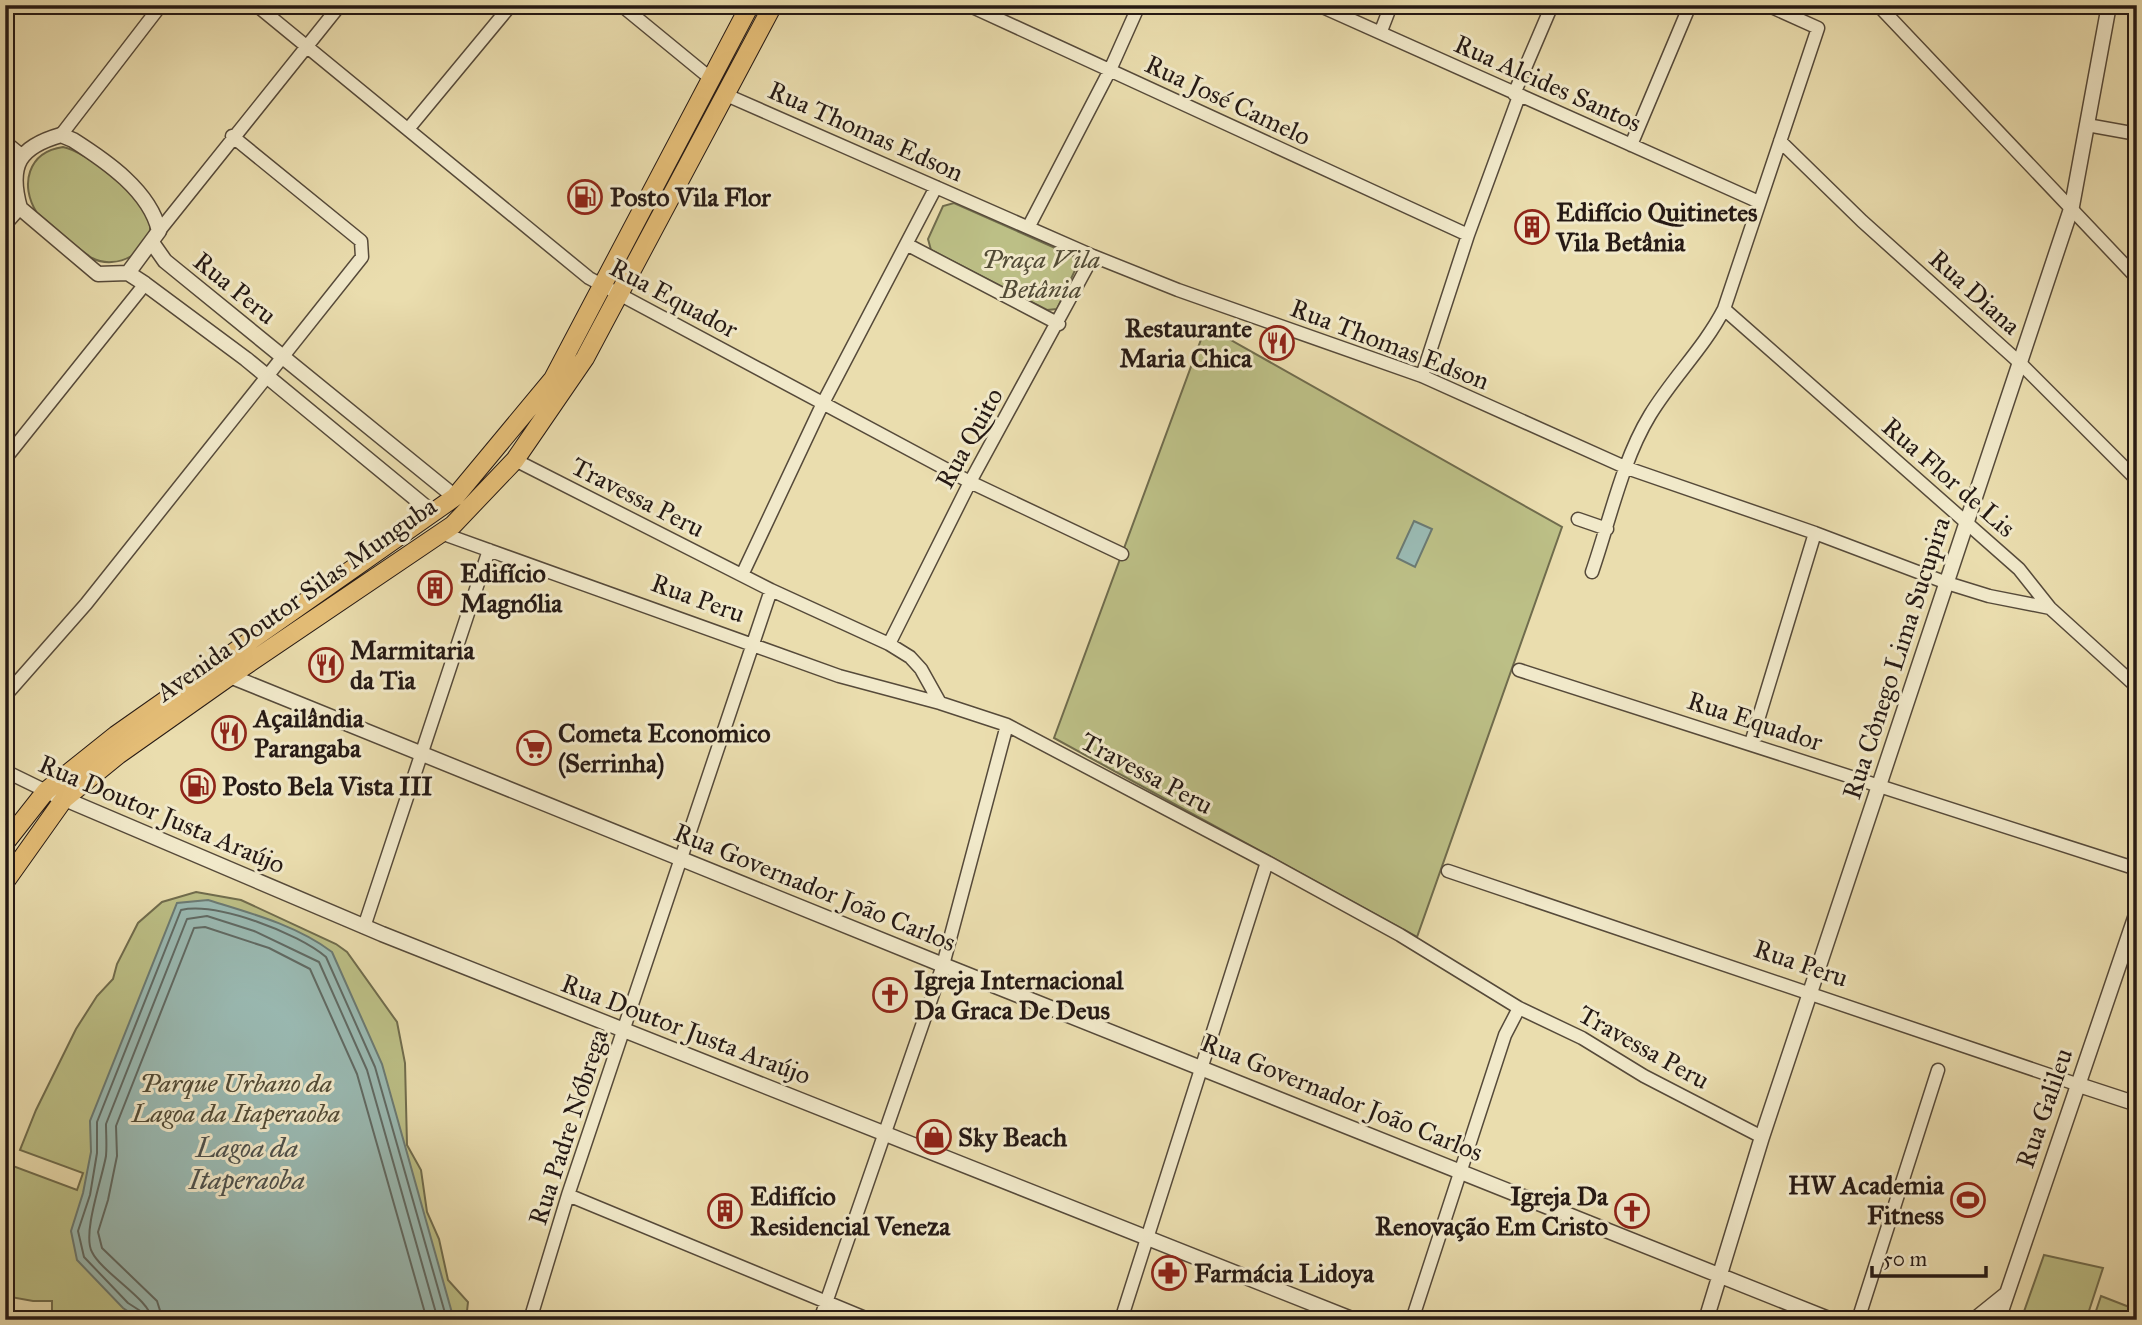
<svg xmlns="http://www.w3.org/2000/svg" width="2142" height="1325" viewBox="0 0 2142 1325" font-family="'IM FELL Great Primer',serif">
	<rect width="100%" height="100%" fill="#eaddae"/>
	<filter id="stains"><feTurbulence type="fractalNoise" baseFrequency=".00286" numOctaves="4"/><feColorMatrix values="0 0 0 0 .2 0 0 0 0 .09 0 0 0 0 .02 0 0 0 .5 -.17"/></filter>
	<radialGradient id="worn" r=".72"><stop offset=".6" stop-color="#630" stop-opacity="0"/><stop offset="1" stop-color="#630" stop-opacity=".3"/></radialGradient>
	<path fill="#bcbf86" stroke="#706c4d" stroke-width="2" d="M 63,147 C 86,151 147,199 150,223 C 153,252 116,271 92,258 C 73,246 55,227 37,213 C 19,185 28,152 63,147 Z
		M 954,203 L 1073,256 L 1077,266 L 1057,309 L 1047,310 L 931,250 L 928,239 L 943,206 Z
		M 1206,326 L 1562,527 L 1417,937 L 1054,738 Z
		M 196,892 L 241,900 L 336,944 L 347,952 L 397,1022 L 405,1063 L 407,1145 L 421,1170 L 427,1212 L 439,1239 L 448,1280 L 468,1302 L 466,1320 L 52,1320 L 52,1301 L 33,1301 L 5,1296 L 5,1186 L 13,1166 L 77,1190 L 83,1173 L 20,1150 L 36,1110 L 76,1029 L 97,996 L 113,979 L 117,964 L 138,923 L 162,902 Z
		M 2044,1255 L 2103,1268 L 2086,1320 L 2021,1320 Z
		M 2101,1296 L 2137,1310 L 2137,1320 L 2093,1320 Z"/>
	<path fill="#9abab3" stroke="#6b7a73" stroke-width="2" d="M 1414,521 L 1432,529 L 1415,567 L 1397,558 Z
		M 208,900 C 250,913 296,925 332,952 L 382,1064 L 454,1320 L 141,1320 L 123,1308 L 77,1260 L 71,1231 L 83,1193 L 91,1152 L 90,1121 L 177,903 Z"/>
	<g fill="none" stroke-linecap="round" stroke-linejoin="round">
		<path stroke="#606a64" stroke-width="2" d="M 144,1320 L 142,1312 L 128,1303 L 84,1257 L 78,1231 L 90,1195 L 97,1153 L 97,1122 L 181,910 C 217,902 298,933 326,957 L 375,1067 L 447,1320
			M 152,1320 C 151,1300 102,1273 92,1252 C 82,1234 102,1179 106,1156 C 107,1146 106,1134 106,1124 L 187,919 L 207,916 L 254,931 L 319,962 L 367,1070 L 438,1320
			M 163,1320 L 157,1301 L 102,1248 L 98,1232 L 108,1200 L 117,1156 L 116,1126 L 194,928 L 205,927 L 269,948 L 310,969 L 357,1074 L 427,1320"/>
		<g stroke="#564a3a" stroke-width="15">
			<path id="minor" d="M 256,5 L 589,278 L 970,482 L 1122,554
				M 621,5 L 710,78
				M 968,5 L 1468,235
				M 1318,5 L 1759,202
				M 1878,5 L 2137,278
				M 1381,31 L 1391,5
				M 724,94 L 1093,256 L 1178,290 L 1422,376 L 1627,468 L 1815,533 L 1947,583 L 1989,596 L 2050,608
				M 1514,94 L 1552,5
				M 2087,125 L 2137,134
				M 409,128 L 511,5
				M 61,135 L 161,5
				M 1780,141 L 1862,221 L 2020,363 L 2137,480
				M 1631,145 L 1690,5
				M 5,225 L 20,208
				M 1029,226 L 1110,70 L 1139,5
				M 159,231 L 340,5
				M 908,245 L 1059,324
				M 1724,309 L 2019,569 L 2050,608 L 2137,687
				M 1422,376 L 1468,235 L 1519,96
				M 5,459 L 145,284
				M 515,460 L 771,590 L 889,644 L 910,657 L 921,669 L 940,703 L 1007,725 L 1267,862 L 1400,935 L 1519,1008 L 1582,1038 L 1644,1076 L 1762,1137
				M 1578,519 L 1607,529
				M 441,533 L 839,676 L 940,703
				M 1592,572 C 1610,520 1622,461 1650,415 C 1673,377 1704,348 1724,309 L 1818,28 L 1767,5
				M 742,575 L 823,403 L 936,187
				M 889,644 L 970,482 L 1093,256
				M 1519,670 L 2137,869
				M 5,696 L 86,604 L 362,257 L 361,241 L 232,136
				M 1751,743 L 1815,533
				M 5,771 L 46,791
				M 1448,871 L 2079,1085
				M 364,927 L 489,550
				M 568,1195 L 870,1320
				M 530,1320 L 568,1195 L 771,590
				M 820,1320 L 943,965 L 1007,725
				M 1121,1320 L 1267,862
				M 1412,1320 L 1505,1035 L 1519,1008
				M 1858,1320 L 1938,1070"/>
		</g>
		<g stroke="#564a3a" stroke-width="17">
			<path id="tertiary" d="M 5,143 L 21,156
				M 153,244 L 165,261 L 455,497
				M 128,273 L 159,231 C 150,191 106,161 73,140 L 61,135 C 19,147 8,165 20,208 L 98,274 L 128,273 L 145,284 L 246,359 L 433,513
				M 225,674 L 943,965 L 1831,1320
				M 46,791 L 382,934 L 1354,1320
				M 2079,1085 L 2137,1104
				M 1706,1320 L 1762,1137 L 2072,206 L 2109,5
				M 1974,1320 L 2005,1295
				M 1998,1320 L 2137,912"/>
		</g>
		<g stroke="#251914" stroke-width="20">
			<path id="primary" d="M 5,843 L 46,791 L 116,735 L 455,497 L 553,379 L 750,5
				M 5,882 L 64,799 L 118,755 L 230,676 L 453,525 L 515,460 L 585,358 L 773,5"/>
		</g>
		<use href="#minor" stroke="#f1e9ca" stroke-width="12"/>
		<use href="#tertiary" stroke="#f1e9ca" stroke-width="14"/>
		<use href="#primary" stroke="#e5be77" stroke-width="18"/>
	</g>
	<defs>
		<g id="fuel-ring" transform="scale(1.75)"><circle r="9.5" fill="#f1e9ca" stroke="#8f2418" stroke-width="1.5"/><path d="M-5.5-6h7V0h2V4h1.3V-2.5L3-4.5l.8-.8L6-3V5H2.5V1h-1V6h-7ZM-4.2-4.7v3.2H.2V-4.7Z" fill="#8f2418"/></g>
		<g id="building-ring" transform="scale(1.75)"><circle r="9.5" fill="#f1e9ca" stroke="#8f2418" stroke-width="1.5"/><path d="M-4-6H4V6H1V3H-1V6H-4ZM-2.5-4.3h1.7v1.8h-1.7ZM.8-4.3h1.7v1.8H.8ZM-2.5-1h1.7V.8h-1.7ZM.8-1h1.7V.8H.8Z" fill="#8f2418"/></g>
		<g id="restaurant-ring" transform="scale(1.75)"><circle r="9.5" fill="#f1e9ca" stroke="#8f2418" stroke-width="1.5"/><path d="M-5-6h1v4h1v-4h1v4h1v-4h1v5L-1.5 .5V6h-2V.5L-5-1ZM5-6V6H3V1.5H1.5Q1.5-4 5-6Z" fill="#8f2418"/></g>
		<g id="supermarket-ring" transform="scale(1.75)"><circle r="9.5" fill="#f1e9ca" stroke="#8f2418" stroke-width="1.5"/><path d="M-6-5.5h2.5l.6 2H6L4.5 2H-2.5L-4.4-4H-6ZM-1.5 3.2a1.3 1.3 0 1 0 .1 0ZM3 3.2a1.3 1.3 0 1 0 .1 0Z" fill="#8f2418"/></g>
		<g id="church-ring" transform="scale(1.75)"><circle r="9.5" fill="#f1e9ca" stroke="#8f2418" stroke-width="1.5"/><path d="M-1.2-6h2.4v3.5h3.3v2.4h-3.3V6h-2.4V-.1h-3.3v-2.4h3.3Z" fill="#8f2418"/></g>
		<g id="shop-ring" transform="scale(1.75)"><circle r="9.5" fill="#f1e9ca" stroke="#8f2418" stroke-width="1.5"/><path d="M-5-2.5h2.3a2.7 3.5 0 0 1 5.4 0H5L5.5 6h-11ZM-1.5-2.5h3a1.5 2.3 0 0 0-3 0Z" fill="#8f2418"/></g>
		<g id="stadium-ring" transform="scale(1.75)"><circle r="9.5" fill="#f1e9ca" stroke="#8f2418" stroke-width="1.5"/><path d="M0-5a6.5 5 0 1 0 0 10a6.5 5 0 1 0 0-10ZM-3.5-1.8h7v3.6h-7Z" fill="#8f2418"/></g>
		<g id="pharmacy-ring" transform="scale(1.75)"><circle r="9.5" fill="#f1e9ca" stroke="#8f2418" stroke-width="1.5"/><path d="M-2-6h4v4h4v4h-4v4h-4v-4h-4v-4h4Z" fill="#8f2418"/></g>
	</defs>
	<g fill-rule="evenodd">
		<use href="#fuel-ring" x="585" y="197"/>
		<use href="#building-ring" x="1532" y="227"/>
		<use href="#restaurant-ring" x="1277" y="343"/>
		<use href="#building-ring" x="435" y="588"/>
		<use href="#restaurant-ring" x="326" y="665"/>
		<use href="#restaurant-ring" x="229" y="733"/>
		<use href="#supermarket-ring" x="534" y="748"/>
		<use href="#fuel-ring" x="198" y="786"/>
		<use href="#church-ring" x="890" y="995"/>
		<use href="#shop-ring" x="934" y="1137"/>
		<use href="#stadium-ring" x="1968" y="1200"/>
		<use href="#building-ring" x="725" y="1211"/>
		<use href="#church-ring" x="1632" y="1211"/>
		<use href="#pharmacy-ring" x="1169" y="1273"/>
	</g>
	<g text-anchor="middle" stroke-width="6" stroke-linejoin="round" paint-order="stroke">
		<g font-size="26" fill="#251914" stroke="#f1e9ca">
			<text transform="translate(1548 83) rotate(24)" y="9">Rua Alcides Santos</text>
			<text transform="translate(1228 100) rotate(25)" y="9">Rua José Camelo</text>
			<text transform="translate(866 131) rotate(24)" y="9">Rua Thomas Edson</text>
			<text transform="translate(235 288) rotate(39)" y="9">Rua Peru</text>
			<text transform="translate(1975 292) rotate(42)" y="9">Rua Diana</text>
			<text transform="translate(674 298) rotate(28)" y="9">Rua Equador</text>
			<text transform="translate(1390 344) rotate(21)" y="9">Rua Thomas Edson</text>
			<text transform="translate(969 438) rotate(-61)" y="9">Rua Quito</text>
			<text transform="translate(1949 477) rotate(41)" y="9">Rua Flor de Lis</text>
			<text transform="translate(638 497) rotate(27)" y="9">Travessa Peru</text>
			<text transform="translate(698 598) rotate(20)" y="9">Rua Peru</text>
			<text transform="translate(296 599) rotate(-35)" y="9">Avenida Doutor Silas Munguba</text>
			<text transform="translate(1896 658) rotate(-72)" y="9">Rua Cônego Lima Sucupira</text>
			<text transform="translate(1755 721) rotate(18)" y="9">Rua Equador</text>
			<text transform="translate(1147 773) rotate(28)" y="9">Travessa Peru</text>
			<text transform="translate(162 814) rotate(23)" y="9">Rua Doutor Justa Araújo</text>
			<text transform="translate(815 887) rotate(22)" y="9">Rua Governador João Carlos</text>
			<text transform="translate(1801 963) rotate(19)" y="9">Rua Peru</text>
			<text transform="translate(686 1029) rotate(21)" y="9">Rua Doutor Justa Araújo</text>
			<text transform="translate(1644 1047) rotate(29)" y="9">Travessa Peru</text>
			<text transform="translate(1342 1097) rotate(22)" y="9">Rua Governador João Carlos</text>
			<text transform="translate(2044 1108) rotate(-71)" y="9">Rua Galileu</text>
			<text transform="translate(568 1127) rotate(-72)" y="9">Rua Padre Nóbrega</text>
		</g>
		<g font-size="26" font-weight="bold" fill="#251914" stroke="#f1e9ca" text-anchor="start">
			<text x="610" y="206">Posto Vila Flor</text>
			<text x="1556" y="221">Edifício Quitinetes<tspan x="1556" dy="30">Vila Betânia</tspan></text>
			<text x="1252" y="337" text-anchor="end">Restaurante<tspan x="1252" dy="30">Maria Chica</tspan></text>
			<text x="460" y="582">Edifício<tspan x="460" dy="30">Magnólia</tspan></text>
			<text x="350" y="659">Marmitaria<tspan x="350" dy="30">da Tia</tspan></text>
			<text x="254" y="727">Açailândia<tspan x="254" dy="30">Parangaba</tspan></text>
			<text x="558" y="742">Cometa Economico<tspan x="558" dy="30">(Serrinha)</tspan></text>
			<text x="222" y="795">Posto Bela Vista III</text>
			<text x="914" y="989">Igreja Internacional<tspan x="914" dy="30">Da Graca De Deus</tspan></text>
			<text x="958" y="1146">Sky Beach</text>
			<text x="1944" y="1194" text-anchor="end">HW Academia<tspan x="1944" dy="30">Fitness</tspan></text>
			<text x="750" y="1205">Edifício<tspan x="750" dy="30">Residencial Veneza</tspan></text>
			<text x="1608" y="1205" text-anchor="end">Igreja Da<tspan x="1608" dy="30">Renovação Em Cristo</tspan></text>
			<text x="1194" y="1282">Farmácia Lidoya</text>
		</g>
		<g font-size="26" font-style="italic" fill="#524b36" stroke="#f1e9ca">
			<text x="1041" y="268">Praça Vila<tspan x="1041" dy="30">Betânia</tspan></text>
			<text x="236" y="1092">Parque Urbano da<tspan x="236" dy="30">Lagoa da Itaperaoba</tspan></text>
		</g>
		<g font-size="28" font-style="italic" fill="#4e514c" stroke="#f1e9ca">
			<text x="247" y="1157">Lagoa da<tspan x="247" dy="32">Itaperaoba</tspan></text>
		</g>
	</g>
	<rect width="2142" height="1325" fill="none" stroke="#eaddae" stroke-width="28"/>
	<rect x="7" y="7" width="2128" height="1311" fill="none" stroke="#251914" stroke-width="3.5"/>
	<rect x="14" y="14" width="2114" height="1297" fill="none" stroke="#251914" stroke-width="2"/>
	<path d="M1872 1266v10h114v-10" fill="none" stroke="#251914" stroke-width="3.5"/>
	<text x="1883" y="1266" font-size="21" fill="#251914" stroke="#f1e9ca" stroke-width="5" paint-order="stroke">50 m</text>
	<rect width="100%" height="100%" filter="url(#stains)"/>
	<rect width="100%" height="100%" fill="url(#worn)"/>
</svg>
